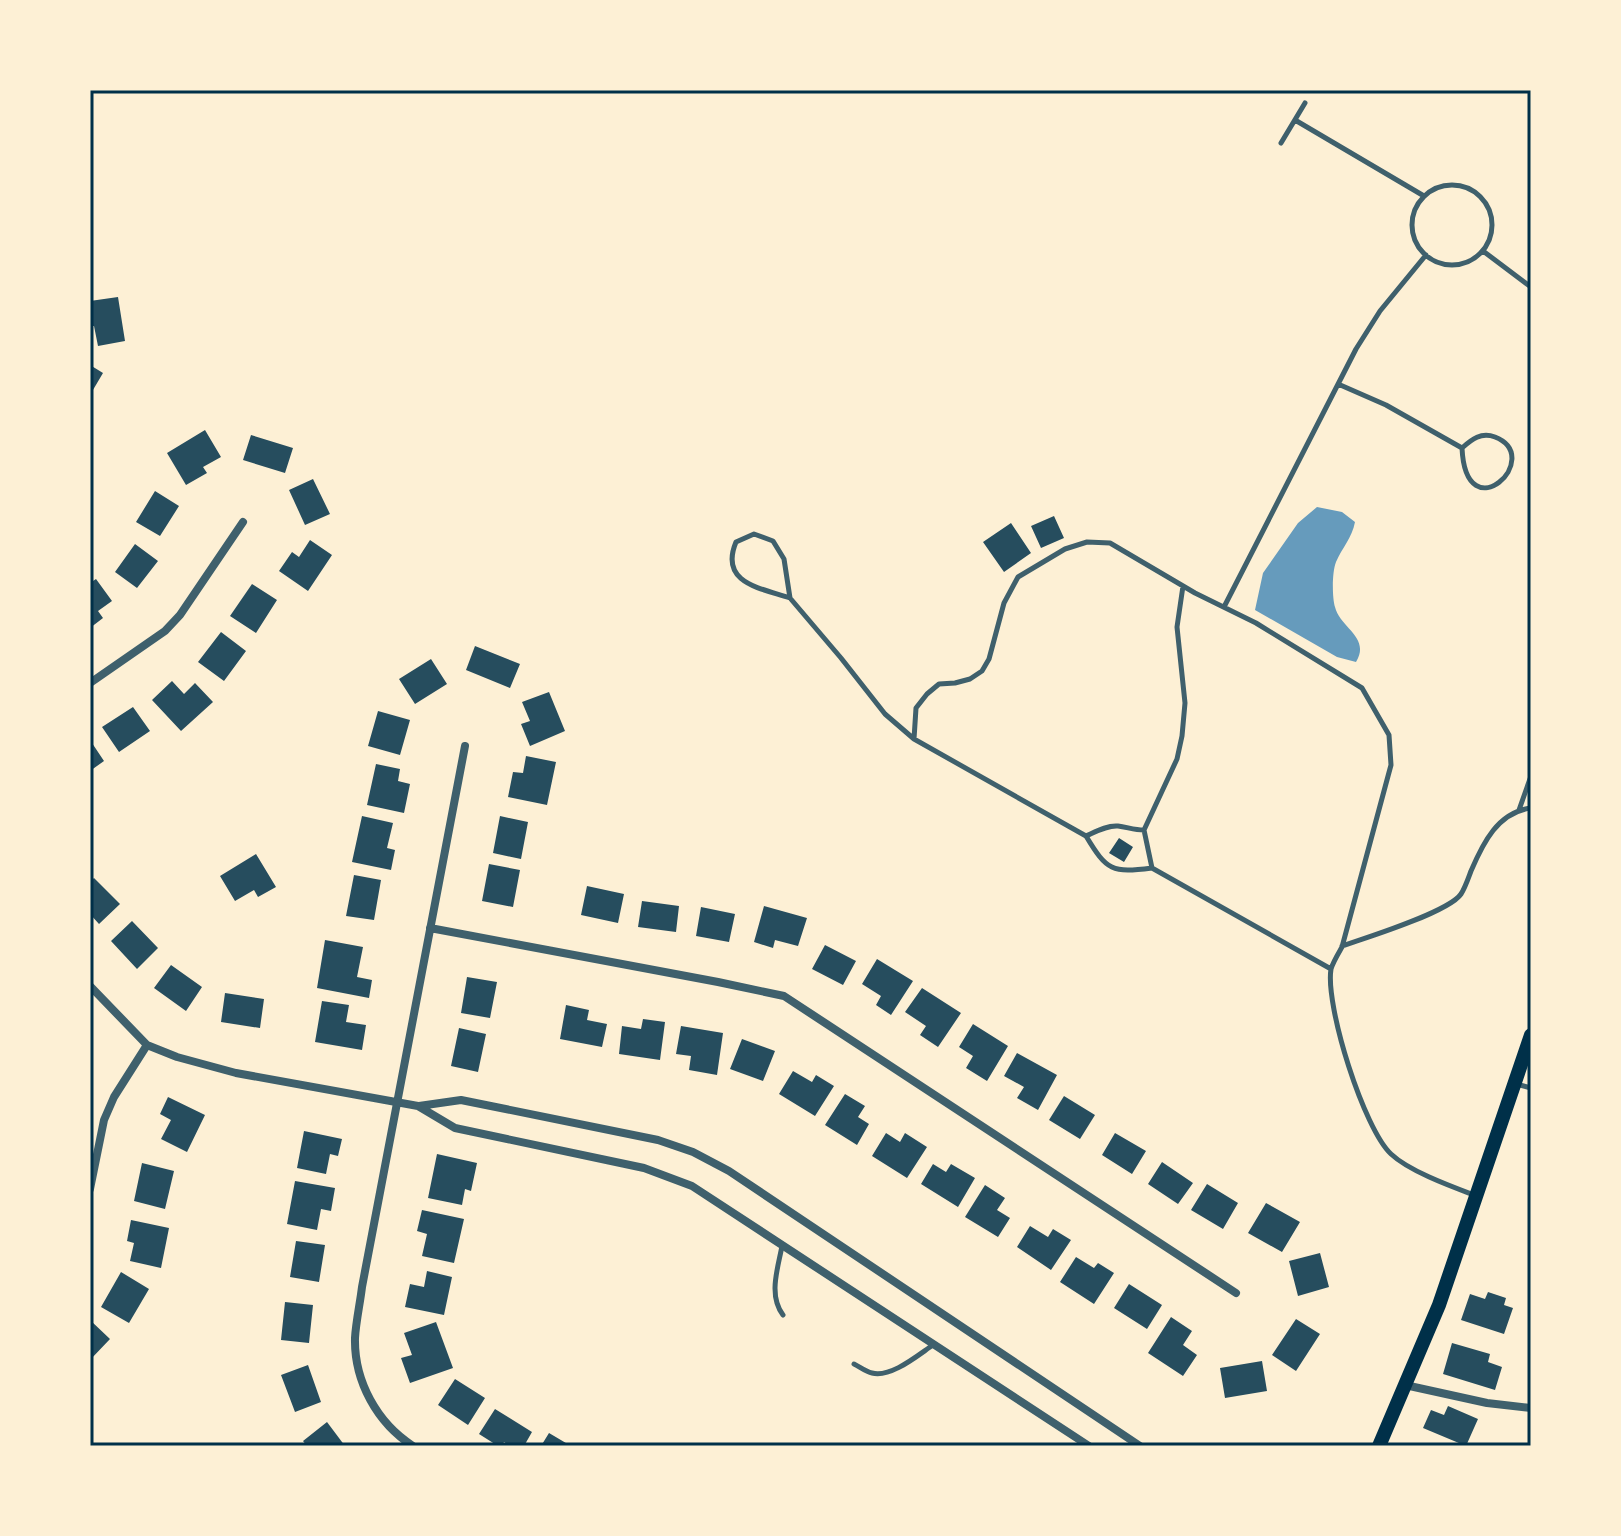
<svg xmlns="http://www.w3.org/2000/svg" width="1621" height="1536" viewBox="0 0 1621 1536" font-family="'PT Sans Narrow',sans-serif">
	<rect width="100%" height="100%" fill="#fdf0d5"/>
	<path fill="#669bbc" d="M 1317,507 L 1342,512 L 1355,522 C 1352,538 1342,548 1336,562 C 1332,572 1332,597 1335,607 C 1340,628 1371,637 1356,662 L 1337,657 L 1255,610 L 1263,573 L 1298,523 Z"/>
	<path fill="#264d5e" d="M 118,297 L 125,341 L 98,346 L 94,326 L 90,326 L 90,301 Z
		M 90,365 L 103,373 L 90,395 Z
		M 205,430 L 221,457 L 203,467 L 207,473 L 186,485 L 167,453 Z
		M 251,435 L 293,448 L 285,473 L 243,460 Z
		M 313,479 L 330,514 L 305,525 L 289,490 Z
		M 155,491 L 179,506 L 160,536 L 136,522 Z
		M 1054,516 L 1064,538 L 1041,548 L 1031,526 Z
		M 1011,523 L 1031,553 L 1004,572 L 983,542 Z
		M 310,540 L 332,555 L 308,591 L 279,571 L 292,552 L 299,557 Z
		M 135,544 L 158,561 L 137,588 L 115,572 Z
		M 96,579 L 112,601 L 98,611 L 103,618 L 90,628 L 90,583 Z
		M 252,584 L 277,600 L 256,633 L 230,616 Z
		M 221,632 L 246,651 L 224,681 L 198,662 Z
		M 475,646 L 520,664 L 510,688 L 466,670 Z
		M 431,659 L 447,684 L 415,704 L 399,679 Z
		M 172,681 L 184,694 L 195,683 L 213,702 L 181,731 L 152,700 Z
		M 549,692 L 565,731 L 530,746 L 521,724 L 530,721 L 522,702 Z
		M 133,707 L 150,731 L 119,752 L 102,727 Z
		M 378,711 L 410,720 L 400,755 L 368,746 Z
		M 90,740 L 104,761 L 90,771 Z
		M 526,756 L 556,762 L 547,805 L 508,797 L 513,772 L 523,773 Z
		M 376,764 L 400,769 L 398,781 L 410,784 L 404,813 L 367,805 Z
		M 362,816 L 393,823 L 387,848 L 395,850 L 391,870 L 352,862 Z
		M 500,816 L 528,822 L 521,859 L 493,853 Z
		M 1119,838 L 1133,847 L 1124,862 L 1109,853 Z
		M 256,854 L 276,887 L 258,897 L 254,890 L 235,901 L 220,876 Z
		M 489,864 L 520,870 L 513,907 L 482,901 Z
		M 354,875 L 381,880 L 374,920 L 346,916 Z
		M 94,878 L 120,904 L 99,924 L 90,914 L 90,882 Z
		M 587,886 L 624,894 L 618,923 L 581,915 Z
		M 642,901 L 679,906 L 676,932 L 638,927 Z
		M 764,906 L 807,918 L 798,946 L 775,940 L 773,948 L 754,942 Z
		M 701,907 L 735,914 L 729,942 L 696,936 Z
		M 132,921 L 158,948 L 137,969 L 111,941 Z
		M 325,940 L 363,947 L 357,977 L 372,980 L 369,998 L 317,988 Z
		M 825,945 L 856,961 L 843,985 L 812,969 Z
		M 877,959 L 913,981 L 891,1015 L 876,1005 L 881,996 L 862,984 Z
		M 171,965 L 202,987 L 186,1011 L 154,988 Z
		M 467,977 L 497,982 L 490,1018 L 461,1013 Z
		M 922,988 L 961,1013 L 938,1047 L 920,1035 L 926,1026 L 905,1012 Z
		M 225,993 L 264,999 L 260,1028 L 221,1022 Z
		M 322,1001 L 349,1005 L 346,1022 L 366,1025 L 362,1050 L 315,1042 Z
		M 566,1005 L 589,1010 L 587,1020 L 607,1024 L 602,1047 L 560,1039 Z
		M 643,1019 L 665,1022 L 660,1060 L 619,1054 L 622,1026 L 641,1029 Z
		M 973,1024 L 1008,1046 L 987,1081 L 966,1068 L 973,1056 L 959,1047 Z
		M 681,1026 L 723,1033 L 717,1075 L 689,1070 L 691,1056 L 676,1054 Z
		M 459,1028 L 486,1034 L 478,1072 L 451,1066 Z
		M 742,1039 L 775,1051 L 763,1081 L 730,1069 Z
		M 1017,1053 L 1057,1075 L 1038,1110 L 1017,1098 L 1024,1087 L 1004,1076 Z
		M 793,1071 L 812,1082 L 816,1075 L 834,1086 L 815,1116 L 779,1094 Z
		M 845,1094 L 865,1106 L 858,1117 L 869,1124 L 857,1145 L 825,1125 Z
		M 1064,1096 L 1095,1115 L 1080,1139 L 1049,1120 Z
		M 168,1097 L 205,1115 L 187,1152 L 161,1139 L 171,1120 L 160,1114 Z
		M 304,1131 L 342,1139 L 338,1156 L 330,1154 L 326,1174 L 297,1168 Z
		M 886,1133 L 900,1142 L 905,1133 L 927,1147 L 907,1178 L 872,1156 Z
		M 1115,1133 L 1146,1151 L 1132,1174 L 1102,1155 Z
		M 437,1154 L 477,1163 L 471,1191 L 465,1189 L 462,1205 L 428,1198 Z
		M 1162,1162 L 1193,1183 L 1178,1204 L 1148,1184 Z
		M 142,1163 L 174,1171 L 165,1209 L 134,1201 Z
		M 933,1164 L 946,1172 L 951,1164 L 975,1178 L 958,1207 L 921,1184 Z
		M 295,1181 L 335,1188 L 331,1211 L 321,1209 L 317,1230 L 287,1224 Z
		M 1207,1184 L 1238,1203 L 1223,1229 L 1191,1210 Z
		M 985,1185 L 1005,1198 L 997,1210 L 1010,1218 L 998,1237 L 965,1217 Z
		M 1266,1203 L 1300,1222 L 1282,1252 L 1248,1233 Z
		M 422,1210 L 464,1219 L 454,1263 L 422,1256 L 427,1234 L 417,1231 Z
		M 131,1220 L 169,1228 L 161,1268 L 130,1261 L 134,1243 L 127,1241 Z
		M 1030,1226 L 1048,1237 L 1053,1229 L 1071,1240 L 1051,1270 L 1017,1247 Z
		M 296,1241 L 325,1245 L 319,1282 L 290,1277 Z
		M 1320,1253 L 1329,1287 L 1298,1296 L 1289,1261 Z
		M 1076,1257 L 1094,1268 L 1098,1263 L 1114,1273 L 1094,1304 L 1060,1282 Z
		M 427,1271 L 452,1277 L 444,1315 L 405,1307 L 410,1284 L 424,1287 Z
		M 121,1272 L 149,1289 L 129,1323 L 101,1307 Z
		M 1129,1284 L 1162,1305 L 1147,1329 L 1114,1308 Z
		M 1488,1292 L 1506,1298 L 1504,1305 L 1513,1308 L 1504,1334 L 1461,1320 L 1470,1294 L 1485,1299 Z
		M 285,1302 L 313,1305 L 309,1343 L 281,1340 Z
		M 1171,1317 L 1192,1331 L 1183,1345 L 1197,1355 L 1183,1376 L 1148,1353 Z
		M 1296,1319 L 1320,1334 L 1296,1371 L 1272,1355 Z
		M 90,1320 L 110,1339 L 90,1360 Z
		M 436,1322 L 453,1368 L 410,1383 L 401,1358 L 412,1355 L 404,1333 Z
		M 1452,1343 L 1490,1354 L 1488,1362 L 1502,1367 L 1495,1390 L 1443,1374 Z
		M 1262,1361 L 1267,1391 L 1225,1398 L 1220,1368 Z
		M 308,1365 L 321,1402 L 295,1412 L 281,1375 Z
		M 455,1379 L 485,1398 L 468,1425 L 438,1405 Z
		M 1448,1406 L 1478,1419 L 1466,1446 L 1423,1428 L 1431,1410 L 1444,1415 Z
		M 495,1409 L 532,1432 L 524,1446 L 510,1446 L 504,1442 L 502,1446 L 498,1446 L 479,1434 Z
		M 327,1422 L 345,1446 L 307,1446 L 303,1441 Z
		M 549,1433 L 571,1446 L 541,1446 Z"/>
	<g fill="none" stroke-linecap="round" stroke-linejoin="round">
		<path stroke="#3f606c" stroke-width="5" d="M 1295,120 L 1424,196
			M 1281,143 L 1305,103
			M1412 225a40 40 0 1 1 80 0a40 40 0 1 1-80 0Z
			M 1483,251 L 1531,287
			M 1338,384 L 1386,405 L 1462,448 C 1466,534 1546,457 1495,437 C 1481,432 1472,439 1462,448
			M 790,598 C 760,588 719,583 736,542 L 754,534 L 773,541 L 784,559 L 790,598 L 841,658 L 885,714 L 914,739
			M 1224,607 L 1356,349 L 1380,311 L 1426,255
			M 1519,810 L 1531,776
			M 1144,830 L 1177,759 L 1182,736 L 1185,703 L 1177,627 L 1183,586
			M 1086,836 C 1095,832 1107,825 1118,826 C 1127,827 1134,830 1144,830 L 1152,868
			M 1342,946 C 1366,938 1449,912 1461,894 C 1465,888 1468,879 1471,871 C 1483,843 1498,812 1531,808
			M 1331,969 L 1152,868 C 1112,873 1107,871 1086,836 L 914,739 L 916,708 L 927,694 L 939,684 L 955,683 L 970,679 L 982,671 L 989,659 L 1004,603 L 1018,577 L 1065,549 L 1087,542 L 1110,543 L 1195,593 L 1256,623 L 1362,688 L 1389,735 L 1391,765 L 1342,947 C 1338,954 1333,962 1331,969 C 1325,1006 1364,1129 1391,1154 C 1409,1171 1450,1186 1474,1195
			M 1516,1084 L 1531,1088
			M 782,1246 C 778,1268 768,1295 783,1315
			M 854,1364 C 860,1367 866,1372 872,1373 C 891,1378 918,1355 933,1345"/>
		<path stroke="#3f606c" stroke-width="8" d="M 90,683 L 165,631 L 180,615 L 243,522
			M 430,928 L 718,982 L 784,996 L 1236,1293
			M 90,986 L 147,1045 L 177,1057 L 236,1073 L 418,1106 L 455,1128 L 644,1168 L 692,1186 L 1089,1446
			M 419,1106 L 461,1100 L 658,1140 L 693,1152 L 729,1171 L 1140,1446
			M 90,1189 L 104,1120 L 114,1097 L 147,1045
			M 1405,1385 L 1487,1403 L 1531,1408
			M 413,1446 C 377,1423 354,1381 355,1338 C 356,1321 360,1304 362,1287 L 465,746"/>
		<path stroke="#003049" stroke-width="14" d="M 1379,1446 L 1439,1305 L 1531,1035"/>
	</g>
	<rect width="1621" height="1536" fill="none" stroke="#fdf0d5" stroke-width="184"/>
	<rect x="92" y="92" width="1437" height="1352" fill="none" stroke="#003049" stroke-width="3"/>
</svg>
